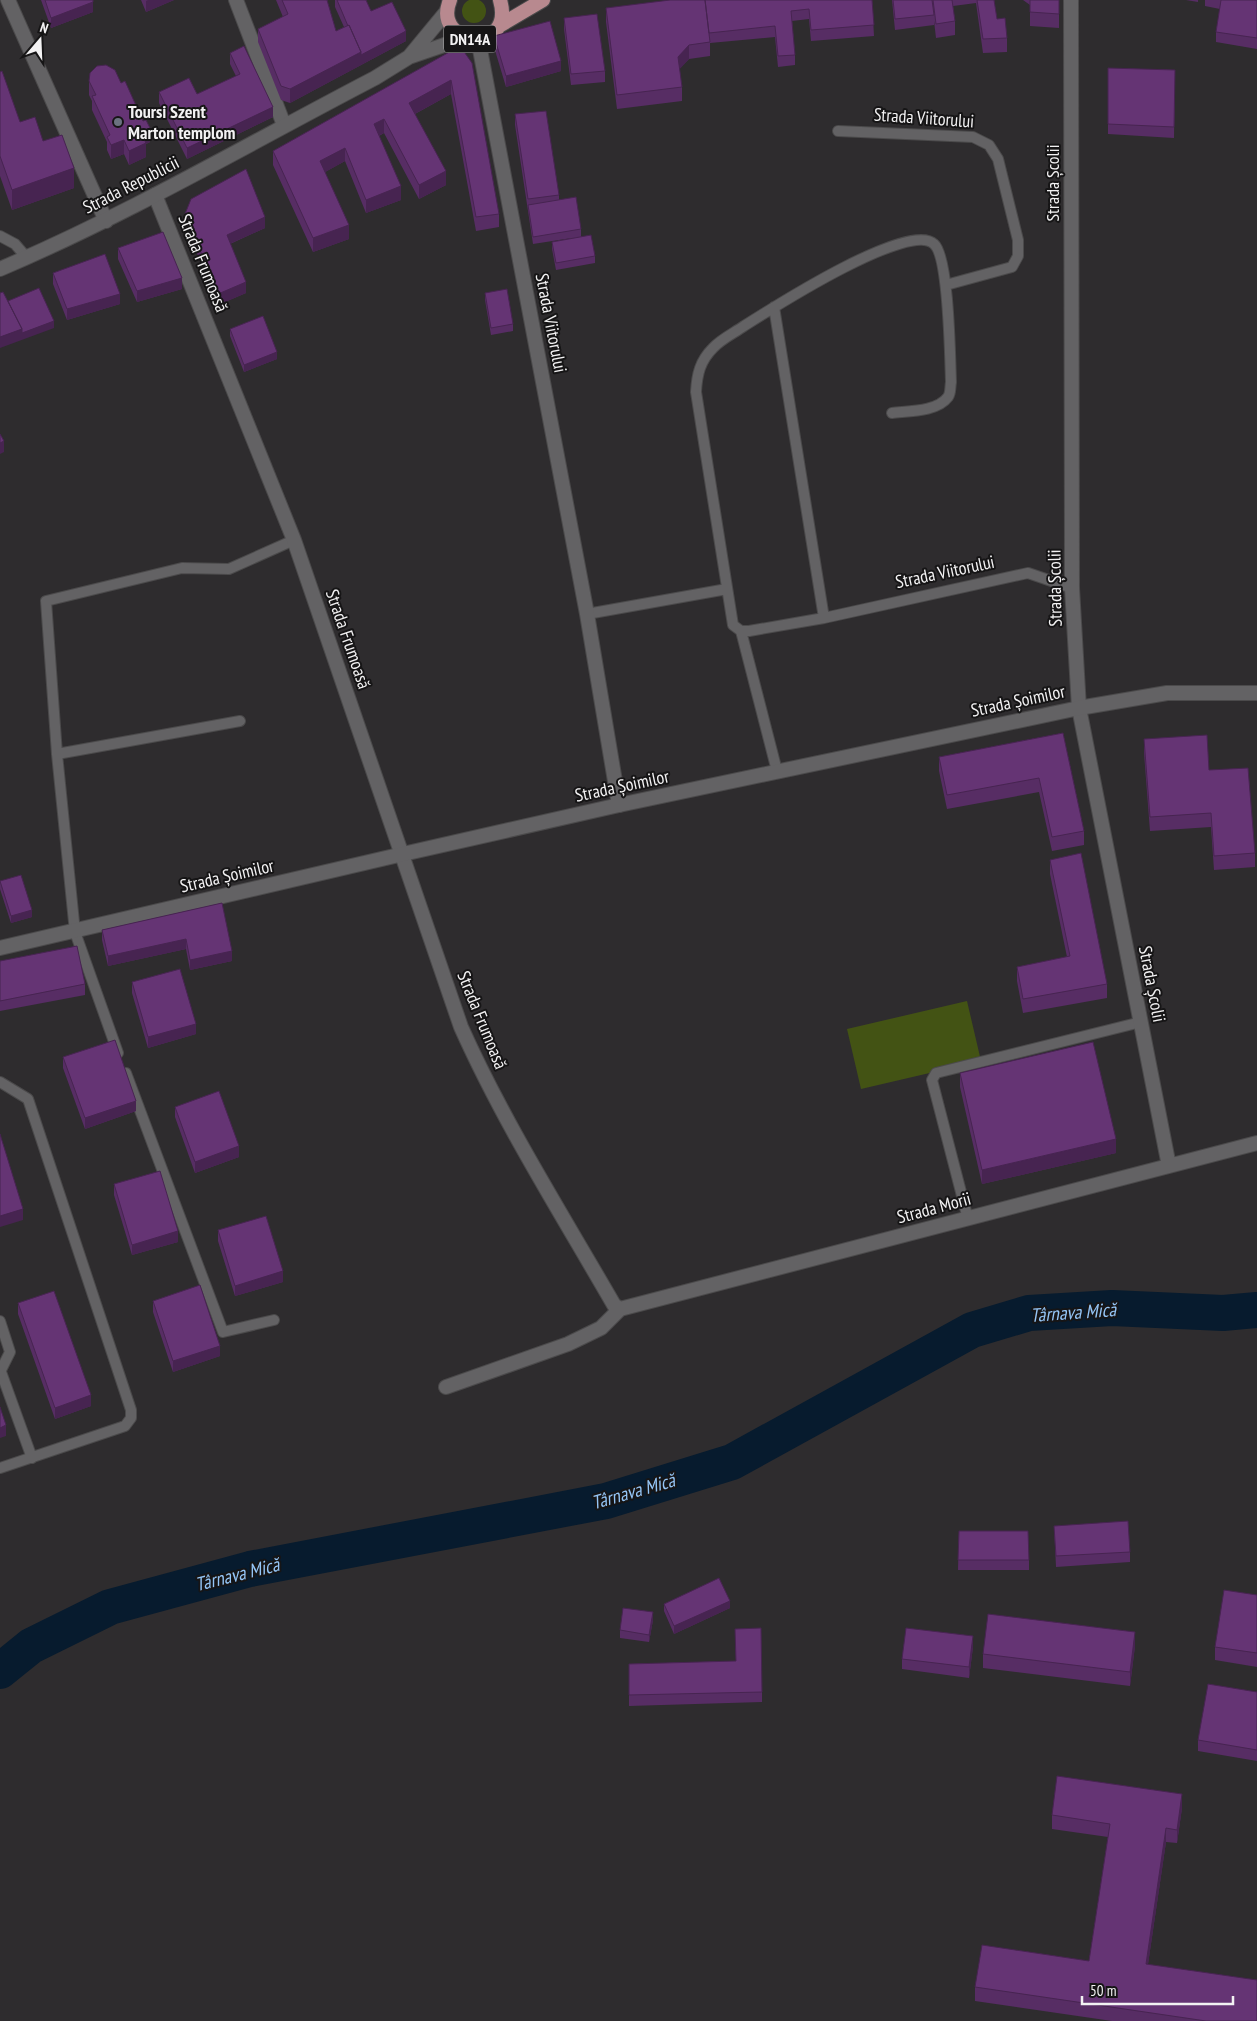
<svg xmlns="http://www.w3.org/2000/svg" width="1257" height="2021" viewBox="0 0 1257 2021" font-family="'PT Sans Narrow',sans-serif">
	<rect width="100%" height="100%" fill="#2e2c2e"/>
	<path fill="#435314" d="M462 11a12 12 0 1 1 24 0a12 12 0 1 1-24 0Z
		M 967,1001 L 981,1061 L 861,1089 L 847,1029 Z"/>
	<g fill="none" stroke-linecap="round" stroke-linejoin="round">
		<path stroke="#071b2e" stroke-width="36" d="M 0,1671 L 31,1646 L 110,1607 L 250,1569 L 606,1501 L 732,1462 L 972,1330 L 1029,1313 L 1112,1308 L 1223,1313 L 1257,1310"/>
		<g stroke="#4b4a4b" stroke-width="12">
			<path id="service" d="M 838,131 L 973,137 L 989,145 L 998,159 L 1018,240 L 1018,256 L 1012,267 L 946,285
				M 0,236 L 15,244 L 27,258
				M 774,307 L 824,618
				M 892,413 C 908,411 937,412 948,397 C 951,393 950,387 951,382 C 950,358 949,257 934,244 C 909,220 771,309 744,326 C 734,333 721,339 713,348 C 700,361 697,374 696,392 L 733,625 L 741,631 L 749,631 L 824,618 L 1028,573 L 1072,588
				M 587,614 L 727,589
				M 741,631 L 777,771
				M 57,754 L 240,721
				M 118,1053 L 75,932 L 57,754 L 46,601 L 182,568 L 229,569 L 294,540
				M 126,1073 L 223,1332 L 274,1320
				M 0,1082 L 28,1099 L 131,1410 L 131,1418 L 125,1426 L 0,1468
				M 968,1219 L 932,1080 L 936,1073 L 1141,1022
				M 0,1321 L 10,1352 L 0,1372
				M 1,1372 L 32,1458"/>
		</g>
		<g stroke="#4b4a4b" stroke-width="16">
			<path id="minor" d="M 8,0 L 106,221
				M 236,0 L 284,125
				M 1071,0 L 1072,588 L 1079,708 L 1169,1166
				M 478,39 L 587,614 L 619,805
				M 155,195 L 294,540 L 461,1027 C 504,1123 561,1213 614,1305 L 620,1309
				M 620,1309 L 1257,1143
				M 446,1387 L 568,1344 L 601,1328 L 620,1309"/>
		</g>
		<g stroke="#4b4a4b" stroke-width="16">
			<path id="tertiary" d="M 0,948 L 403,854 L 619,805 L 1079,708 L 1167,693 L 1257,693"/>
		</g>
		<g stroke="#4b4a4b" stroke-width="16">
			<path id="secondary" d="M 409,57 L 447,11
				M 0,269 C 129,214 250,143 375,78 L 409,57 L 450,43 L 469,39"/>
		</g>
		<g stroke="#4b4a4b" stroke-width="16">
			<path id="primary" d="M 450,0 C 431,47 516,55 500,0
				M 499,26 L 543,0"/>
		</g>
		<use href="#service" stroke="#636264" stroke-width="10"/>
		<use href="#minor" stroke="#636264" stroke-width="14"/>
		<use href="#tertiary" stroke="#636264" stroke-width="14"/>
		<use href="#secondary" stroke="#636264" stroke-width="14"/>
		<use href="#primary" stroke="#b8898f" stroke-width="14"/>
	</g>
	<path fill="#572d64" d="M 41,0 L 93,0 L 93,12 L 51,28 Z
		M 141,0 L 174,0 L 146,12 Z
		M 276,0 L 327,0 L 336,31 L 344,27 L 335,7 L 335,0 L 366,0 L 371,11 L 406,41 L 290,103 L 281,100 L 258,42 L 258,29 L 283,17 Z
		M 872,0 L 874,36 L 811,41 L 809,19 L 792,21 L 795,55 L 795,65 L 778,67 L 775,37 L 710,43 L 710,56 L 689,59 L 679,69 L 682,87 L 682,101 L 617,109 L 606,22 L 606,8 Z
		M 892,0 L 994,0 L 997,19 L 1007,38 L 1007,52 L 983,53 L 976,3 L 953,6 L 955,21 L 955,35 L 936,38 L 934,21 L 934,25 L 895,30 Z
		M 1023,0 L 1059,0 L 1059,28 L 1030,26 L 1030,5 Z
		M 1186,0 L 1198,0 L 1198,2 Z
		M 1205,0 L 1257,0 L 1257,49 L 1216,42 L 1216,32 L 1220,9 L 1205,6 Z
		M 564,18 L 605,71 L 605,82 L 571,85 L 564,29 Z
		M 494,36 L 561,71 L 506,87 L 494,47 Z
		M 460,46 L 499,214 L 499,227 L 476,231 L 451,94 L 415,114 L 446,185 L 419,199 L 384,133 L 379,136 L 401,200 L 366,213 L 345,161 L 325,172 L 349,239 L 313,252 L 273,165 L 273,151 Z
		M 230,53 L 273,117 L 187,159 L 159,103 L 159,92 L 197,94 L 236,76 L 230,64 Z
		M 1108,68 L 1175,70 L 1174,138 L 1108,134 Z
		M 0,72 L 20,122 L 43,141 L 74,188 L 12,210 L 0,176 Z
		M 89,81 L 150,142 L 146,144 L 146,157 L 129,165 L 124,154 L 111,159 L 107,150 L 107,142 L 92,110 L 92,101 L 89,95 Z
		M 515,114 L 559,195 L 559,200 L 581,229 L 581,236 L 595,256 L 595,263 L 556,270 L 552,249 L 552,242 L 572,238 L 533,244 L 515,125 Z
		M 185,214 L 265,228 L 230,244 L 246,293 L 218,305 L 185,224 Z
		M 118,248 L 182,289 L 137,302 L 118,259 Z
		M 53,273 L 120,304 L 67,320 L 53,284 Z
		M 485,293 L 513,324 L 513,331 L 491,335 L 485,300 Z
		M 230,329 L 277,359 L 244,372 L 230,336 Z
		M 1063,733 L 1084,831 L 1084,845 L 1052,851 L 1039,792 L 947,809 L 939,771 L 939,757 Z
		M 1144,739 L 1209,770 L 1255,853 L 1255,867 L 1214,870 L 1211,827 L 1150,831 L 1144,753 Z
		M 1050,860 L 1107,984 L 1107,998 L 1023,1013 L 1017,981 L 1017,967 L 1067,957 L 1050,874 Z
		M 0,881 L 32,917 L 11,923 L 0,889 Z
		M 222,903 L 232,961 L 190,970 L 186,949 L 108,966 L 102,940 L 102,930 Z
		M 0,961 L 85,984 L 85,995 L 0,1011 Z
		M 132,982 L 196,1034 L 148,1048 L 132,993 Z
		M 63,1057 L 136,1111 L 85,1129 L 63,1068 Z
		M 960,1073 L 1116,1153 L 982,1184 L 960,1087 Z
		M 175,1107 L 239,1157 L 195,1173 L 175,1117 Z
		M 114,1184 L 178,1242 L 132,1255 L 114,1195 Z
		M 218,1230 L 283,1282 L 235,1296 L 218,1241 Z
		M 153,1301 L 220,1356 L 173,1372 L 153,1312 Z
		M 18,1303 L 91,1406 L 55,1419 L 18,1314 Z
		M 1054,1526 L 1130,1552 L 1130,1562 L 1056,1567 Z
		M 959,1531 L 1029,1560 L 1029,1570 L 958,1570 Z
		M 1257,1595 L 1257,1667 L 1215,1660 L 1215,1647 Z
		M 664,1604 L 730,1608 L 674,1634 L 664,1611 Z
		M 653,1620 L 649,1642 L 620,1638 L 620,1630 Z
		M 735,1629 L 762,1692 L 762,1702 L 629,1706 L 629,1664 L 736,1661 Z
		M 1135,1646 L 1130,1686 L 983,1668 L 983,1654 Z
		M 973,1647 L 969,1678 L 902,1669 L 902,1659 Z
		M 1257,1692 L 1257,1761 L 1198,1751 L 1198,1740 Z
		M 1182,1808 L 1177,1843 L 1166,1842 L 1148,1964 L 1257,2021 L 1112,2021 L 975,2001 L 975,1987 L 1089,1961 L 1108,1837 L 1052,1829 L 1052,1815 Z"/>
	<path fill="#472451" d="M 148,0 L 174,0 L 146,12 L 146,1 Z
		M 93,2 L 93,12 L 51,28 L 51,18 Z
		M 406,31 L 406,41 L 290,103 L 290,89 L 361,52 Z
		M 689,45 L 689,59 L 678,71 L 678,57 Z
		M 561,61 L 561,71 L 506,87 L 506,76 Z
		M 451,80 L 451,94 L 409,117 L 409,103 Z
		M 273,107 L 273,117 L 187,159 L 187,148 Z
		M 384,119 L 384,133 L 374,138 L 374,124 Z
		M 150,128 L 150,142 L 146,144 L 146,157 L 129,165 L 129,151 L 140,132 Z
		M 124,140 L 124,154 L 111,159 L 111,145 Z
		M 345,148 L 345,161 L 320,175 L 320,161 Z
		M 74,168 L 74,188 L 12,210 L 12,190 Z
		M 446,171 L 446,185 L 419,199 L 419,185 Z
		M 401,186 L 401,200 L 366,213 L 366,200 Z
		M 265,217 L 265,228 L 227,245 L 227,235 Z
		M 349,225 L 349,239 L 313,252 L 313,238 Z
		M 182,278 L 182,289 L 137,302 L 137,291 Z
		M 246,282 L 246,293 L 218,305 L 218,294 Z
		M 120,294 L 120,304 L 67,320 L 67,309 Z
		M 54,321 L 54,328 L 0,348 L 0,337 L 22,329 Z
		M 277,352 L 277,359 L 244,372 L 244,365 Z
		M 4,441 L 4,452 L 0,454 L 0,443 Z
		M 32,910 L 32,917 L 11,923 L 11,916 Z
		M 186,939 L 186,949 L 108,966 L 108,956 Z
		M 232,951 L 232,961 L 190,970 L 190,960 Z
		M 196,1024 L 196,1034 L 148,1048 L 148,1037 Z
		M 136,1101 L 136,1111 L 85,1129 L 85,1118 Z
		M 1116,1139 L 1116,1153 L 982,1184 L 982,1170 Z
		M 239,1146 L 239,1157 L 195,1173 L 195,1162 Z
		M 23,1209 L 23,1220 L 0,1227 L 0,1216 Z
		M 178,1231 L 178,1242 L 132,1255 L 132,1245 Z
		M 283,1271 L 283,1282 L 235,1296 L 235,1286 Z
		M 220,1346 L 220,1356 L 173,1372 L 173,1361 Z
		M 91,1395 L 91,1406 L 55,1419 L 55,1408 Z
		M 6,1425 L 6,1436 L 0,1438 L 0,1428 Z
		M 730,1601 L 730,1608 L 674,1634 L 674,1626 Z
		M 653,1612 L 653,1620 L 649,1642 L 649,1635 Z
		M 1135,1632 L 1135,1646 L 1130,1686 L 1130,1672 Z
		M 973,1636 L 973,1647 L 969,1678 L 969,1667 Z
		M 1182,1794 L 1182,1808 L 1177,1843 L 1177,1830 Z
		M 1166,1828 L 1166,1842 L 1146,1978 L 1146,1964 Z"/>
	<path fill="#653474" stroke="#472451" d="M 45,0 L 93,0 L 93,2 L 51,18 Z
		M 282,0 L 327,0 L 336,31 L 349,25 L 361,52 L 290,89 L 281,86 L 258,29 L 288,14 Z
		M 337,0 L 366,0 L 371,11 L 392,2 L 406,31 L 361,55 L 361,52 L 349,25 L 348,26 Z
		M 670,0 L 705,0 L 710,42 L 689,45 L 678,57 L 682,87 L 617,95 L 606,8 Z
		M 705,0 L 872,0 L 874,25 L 811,30 L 809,9 L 791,11 L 795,55 L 778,56 L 775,26 L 709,33 Z
		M 893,0 L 932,0 L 934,15 L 895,19 Z
		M 933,0 L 952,0 L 955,21 L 936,24 Z
		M 977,0 L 994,0 L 997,19 L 1005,18 L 1007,38 L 983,39 Z
		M 1030,0 L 1059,0 L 1059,14 L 1030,12 Z
		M 1221,0 L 1257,0 L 1257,38 L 1216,32 Z
		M 597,14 L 605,71 L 571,74 L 564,18 Z
		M 550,21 L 561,61 L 506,76 L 494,36 Z
		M 244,46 L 273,107 L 187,148 L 159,92 L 189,78 L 197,94 L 240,74 L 230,53 Z
		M 460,46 L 472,63 L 499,214 L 476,217 L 451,80 L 409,103 L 446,171 L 419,185 L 384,119 L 374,124 L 401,186 L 366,200 L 345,148 L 320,161 L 349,225 L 313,238 L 273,151 Z
		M 106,65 L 115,70 L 121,83 L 125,81 L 143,121 L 146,120 L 150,128 L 140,132 L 146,143 L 129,151 L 124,140 L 111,145 L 107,137 L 110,135 L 92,96 L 96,95 L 89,81 L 90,73 L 97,66 Z
		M 1108,68 L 1175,70 L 1174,127 L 1108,124 Z
		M 2,71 L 20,122 L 35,117 L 43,141 L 62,135 L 74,168 L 12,190 L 0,156 L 0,72 Z
		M 546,111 L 559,195 L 528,199 L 515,114 Z
		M 246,169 L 265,217 L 227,235 L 246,282 L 218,294 L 185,214 L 191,199 Z
		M 576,197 L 581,229 L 533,237 L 528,205 Z
		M 163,232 L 182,278 L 137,291 L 118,248 Z
		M 591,235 L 595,256 L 556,263 L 552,242 Z
		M 105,254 L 120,294 L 67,309 L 53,273 Z
		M 39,288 L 54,321 L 22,333 L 22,329 L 8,301 Z
		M 507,289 L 513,324 L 491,328 L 485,293 Z
		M 3,292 L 22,329 L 0,337 L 0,293 Z
		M 263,316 L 277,352 L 244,365 L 230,329 Z
		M 0,434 L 4,441 L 0,443 Z
		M 1063,733 L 1084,831 L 1052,837 L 1039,778 L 947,795 L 939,757 Z
		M 1207,735 L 1209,770 L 1248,768 L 1255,853 L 1214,856 L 1211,813 L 1150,817 L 1144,739 Z
		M 1081,853 L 1107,984 L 1023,999 L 1017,967 L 1070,956 L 1050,860 Z
		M 21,875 L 32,910 L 11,916 L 0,881 Z
		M 222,903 L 232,951 L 190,960 L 186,939 L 108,956 L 102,930 Z
		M 77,946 L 85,984 L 0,1001 L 0,961 Z
		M 180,969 L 196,1024 L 148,1037 L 132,982 Z
		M 115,1040 L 136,1101 L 85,1118 L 63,1057 Z
		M 1093,1042 L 1116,1139 L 982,1170 L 960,1073 Z
		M 219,1091 L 239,1146 L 195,1162 L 175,1107 Z
		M 0,1134 L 23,1209 L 0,1216 Z
		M 160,1171 L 178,1231 L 132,1245 L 114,1184 Z
		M 266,1216 L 283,1271 L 235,1286 L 218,1230 Z
		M 200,1285 L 220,1346 L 173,1361 L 153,1301 Z
		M 54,1291 L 91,1395 L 55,1408 L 18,1303 Z
		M 0,1407 L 6,1425 L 0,1428 Z
		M 1128,1521 L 1130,1552 L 1056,1556 L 1054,1526 Z
		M 959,1531 L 1028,1531 L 1029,1560 L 958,1560 Z
		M 719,1578 L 730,1601 L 674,1626 L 664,1604 Z
		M 1224,1590 L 1257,1595 L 1257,1653 L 1215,1647 Z
		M 623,1608 L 653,1612 L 649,1635 L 620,1630 Z
		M 988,1614 L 1135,1632 L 1130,1672 L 983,1654 Z
		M 761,1628 L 762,1692 L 629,1695 L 629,1664 L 736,1661 L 735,1629 Z
		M 906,1628 L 973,1636 L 969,1667 L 902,1659 Z
		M 1208,1684 L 1257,1692 L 1257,1750 L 1198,1740 Z
		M 1057,1776 L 1182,1794 L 1177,1830 L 1166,1828 L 1146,1964 L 1257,1980 L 1257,2021 L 1206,2021 L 975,1987 L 982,1945 L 1089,1961 L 1110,1824 L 1052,1815 Z"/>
	<circle fill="#6b7280" stroke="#161516" stroke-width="2" cx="118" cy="122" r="5"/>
	<g text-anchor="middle" stroke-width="4" stroke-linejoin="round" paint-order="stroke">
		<rect fill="#161516" stroke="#b1b0b1" stroke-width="1" x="444" y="25.5" width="52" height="27" rx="4"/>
		<g font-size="16" font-weight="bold" fill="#f3f2f3">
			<text x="470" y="45">DN14A</text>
		</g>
		<g font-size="18" font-weight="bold" fill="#f3f2f3" stroke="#161516" text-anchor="start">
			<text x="128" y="118">Toursi Szent<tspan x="128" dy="21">Marton templom</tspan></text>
		</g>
		<g font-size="18" fill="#f3f2f3" stroke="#161516">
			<text transform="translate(924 118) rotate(4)" y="6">Strada Viitorului</text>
			<text transform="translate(1053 183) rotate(-90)" y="6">Strada Școlii</text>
			<text transform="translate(131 185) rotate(-27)" y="6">Strada Republicii</text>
			<text transform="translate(203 263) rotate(68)" y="6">Strada Frumoasă</text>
			<text transform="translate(551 323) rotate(79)" y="6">Strada Viitorului</text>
			<text transform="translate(945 572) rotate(-12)" y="6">Strada Viitorului</text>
			<text transform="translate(1055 588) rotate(-91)" y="6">Strada Școlii</text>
			<text transform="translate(348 639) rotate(71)" y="6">Strada Frumoasă</text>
			<text transform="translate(1018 701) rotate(-12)" y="6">Strada Șoimilor</text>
			<text transform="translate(622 786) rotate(-12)" y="6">Strada Șoimilor</text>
			<text transform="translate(227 876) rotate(-13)" y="6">Strada Șoimilor</text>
			<text transform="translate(1152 984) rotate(79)" y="6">Strada Școlii</text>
			<text transform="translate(482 1020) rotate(68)" y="6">Strada Frumoasă</text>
			<text transform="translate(934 1208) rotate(-15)" y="6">Strada Morii</text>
		</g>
		<g font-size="19" font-style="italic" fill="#95c6f7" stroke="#161516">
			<text transform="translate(1073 1312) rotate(-4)" y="7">Târnava Mică</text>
			<text transform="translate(633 1491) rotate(-16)" y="7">Târnava Mică</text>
			<text transform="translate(237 1574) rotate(-14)" y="7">Târnava Mică</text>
		</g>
	</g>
	<g transform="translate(40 40) rotate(19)" stroke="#161516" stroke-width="4" paint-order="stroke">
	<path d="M0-4L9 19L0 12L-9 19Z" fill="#f3f2f3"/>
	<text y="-8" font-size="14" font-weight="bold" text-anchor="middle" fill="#f3f2f3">N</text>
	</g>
	<path d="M1082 1996v8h151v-8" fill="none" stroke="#f3f2f3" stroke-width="2.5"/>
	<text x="1090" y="1996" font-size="15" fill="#f3f2f3" stroke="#161516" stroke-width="4" paint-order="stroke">50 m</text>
</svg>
